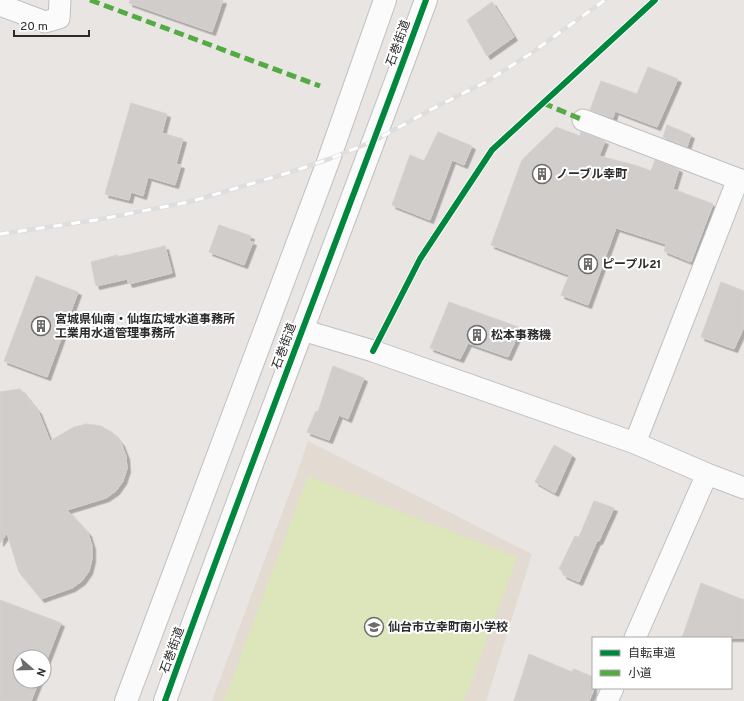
<svg xmlns="http://www.w3.org/2000/svg" width="744" height="701" viewBox="0 0 744 701" font-family="Overpass,'Noto Sans JP',sans-serif">
	<defs>
		<filter id="shadow"><feDropShadow dx="3.5" dy="3.5" stdDeviation="0" flood-color="#0004"/></filter>
	</defs>
	<rect width="100%" height="100%" fill="#e8e5e2"/>
	<path fill="#e3dad1" d="M 308,441 L 532,554 L 486,701 L 212,701 L 299,468 Z"/>
	<path fill="#dce6ba" d="M 308,476 L 517,557 L 464,701 L 224,701 Z"/>
	<path fill="#d0cdcb" stroke="#d4d1ce" filter="url(#shadow)" d="M 130,0 L 223,0 L 212,32 L 129,3 Z
		M 492,2 L 514,37 L 487,56 L 467,20 Z
		M 648,67 L 678,79 L 657,127 L 615,111 L 613,118 L 590,110 L 601,81 L 637,94 Z
		M 131,103 L 167,114 L 162,133 L 183,139 L 176,164 L 181,165 L 175,185 L 148,177 L 143,196 L 131,192 L 129,200 L 105,194 Z
		M 667,125 L 691,135 L 687,147 L 663,137 Z
		M 556,127 L 580,136 L 581,132 L 605,141 L 599,156 L 638,166 L 651,171 L 655,160 L 679,169 L 673,189 L 713,204 L 691,262 L 664,251 L 666,244 L 616,228 L 588,305 L 561,295 L 569,275 L 491,245 L 522,160 Z
		M 438,132 L 472,146 L 464,165 L 452,160 L 430,220 L 392,205 L 410,155 L 424,161 Z
		M 219,225 L 251,236 L 249,241 L 253,242 L 244,265 L 209,252 Z
		M 165,246 L 172,273 L 129,284 L 127,279 L 96,286 L 91,262 L 118,255 L 118,257 Z
		M 36,276 L 78,292 L 47,377 L 4,361 Z
		M 721,282 L 744,291 L 744,327 L 734,349 L 701,337 Z
		M 449,302 L 521,328 L 508,357 L 468,343 L 460,359 L 430,348 Z
		M 333,366 L 364,378 L 348,419 L 339,415 L 329,440 L 307,432 L 316,411 L 318,412 Z
		M 20,389 L 38,411 L 50,441 L 74,427 L 87,424 L 101,426 L 113,433 L 121,443 L 126,456 L 127,469 L 123,481 L 116,491 L 106,498 L 67,510 L 88,533 L 92,546 L 92,559 L 89,571 L 82,581 L 72,588 L 41,599 L 19,572 L 7,533 L 0,543 L 0,392 Z
		M 554,445 L 572,455 L 555,493 L 535,482 Z
		M 594,501 L 614,508 L 599,541 L 597,541 L 579,582 L 563,575 L 564,572 L 559,569 L 575,536 L 579,537 Z
		M 701,583 L 744,600 L 744,638 L 682,638 Z
		M 0,600 L 61,623 L 44,667 L 44,657 L 20,657 L 20,681 L 39,681 L 31,701 L 0,701 Z
		M 529,654 L 572,672 L 574,669 L 593,677 L 593,692 L 589,701 L 514,701 Z"/>
	<g fill="none" stroke-linecap="round" stroke-linejoin="round">
		<g stroke="#c1c0c0" stroke-width="23">
			<path id="street" d="M 0,5 L 45,22 L 59,18 L 60,0
				M 583,120 L 738,179
				M 302,330 L 373,351 L 635,443 L 707,474 L 744,488
				M 635,443 L 738,179 L 744,181
				M 635,638 L 707,474
				M 607,701 L 613,688"/>
		</g>
		<g stroke="#c1c0c0" stroke-width="24">
			<path id="secondary" d="M 126,701 L 329,159 L 385,0
				M 165,701 C 249,466 340,234 426,0"/>
		</g>
		<path stroke="#c6c6c6" stroke-width="2.5" stroke-dasharray="3 2" stroke-linecap="butt" d="M 384,330 L 420,259 L 492,150 L 655,0"/>
		<use href="#street" stroke="#fcfbfb" stroke-width="21"/>
		<use href="#secondary" stroke="#fcfbfb" stroke-width="22"/>
		<g stroke="#dededf" stroke-width="4.5">
			<path id="rail" d="M 0,234 L 96,220 L 189,202 L 291,172 L 329,159 L 374,141 L 432,109 L 484,83 L 530,54 L 605,0"/>
		</g>
		<use href="#rail" stroke="#fff" stroke-width="3" stroke-dasharray="9" stroke-linecap="butt"/>
		<path stroke="#54ab44" stroke-width="5" stroke-dasharray="10 5" stroke-linecap="butt" d="M 90,0 L 320,86
			M 543,103 L 583,120"/>
		<g stroke="#fff" stroke-width="8">
			<path id="cycleway" d="M 373,351 L 420,259 L 492,150 L 655,0
				M 165,701 C 249,466 340,234 426,0"/>
		</g>
		<use href="#cycleway" stroke="#00873e" stroke-width="6"/>
	</g>
	<defs>
		<g id="building-ring" transform="scale(1)"><circle r="9.5" fill="#fff" stroke="#6d6c6b" stroke-width="1.5"/><path d="M-4-6H4V6H1V3H-1V6H-4ZM-2.5-4.3h1.7v1.8h-1.7ZM.8-4.3h1.7v1.8H.8ZM-2.5-1h1.7V.8h-1.7ZM.8-1h1.7V.8H.8Z" fill="#6d6c6b"/></g>
		<g id="school-ring" transform="scale(1)"><circle r="9.5" fill="#fff" stroke="#6d6c6b" stroke-width="1.5"/><path d="M0-5L7-2L0 1L-7-2ZM-4 1L0 2.5L4 1V4Q0 6-4 4Z" fill="#6d6c6b"/></g>
	</defs>
	<g fill-rule="evenodd">
		<use href="#building-ring" x="542" y="174"/>
		<use href="#building-ring" x="588" y="264"/>
		<use href="#building-ring" x="41" y="326"/>
		<use href="#building-ring" x="477" y="335"/>
		<use href="#school-ring" x="374" y="627"/>
	</g>
	<g text-anchor="middle" stroke-width="4" stroke-linejoin="round" paint-order="stroke">
		<g font-size="12" fill="#2b2b2b" stroke="#fff">
			<text transform="translate(398 43) rotate(-70)" y="4">石巻街道</text>
			<text transform="translate(284 346) rotate(-70)" y="4">石巻街道</text>
			<text transform="translate(172 650) rotate(-70)" y="4">石巻街道</text>
		</g>
		<g font-size="12" font-weight="bold" fill="#2b2b2b" stroke="#fff" text-anchor="start">
			<text x="556" y="178">ノーブル幸町</text>
			<text x="602" y="268">ピープル21</text>
			<text x="55" y="323">宮城県仙南・仙塩広域水道事務所<tspan x="55" dy="14">工業用水道管理事務所</tspan></text>
			<text x="491" y="339">松本事務機</text>
			<text x="388" y="631">仙台市立幸町南小学校</text>
		</g>
	</g>
	<rect x="592" y="637" width="140" height="52" fill="#ffffff" stroke="#aaaaaa"/>
	<rect x="600" y="650" width="20" height="6" fill="#00873e" stroke="#aaaaaa"/>
	<text x="628" y="657" font-size="12" fill="#2b2b2b">自転車道</text>
	<rect x="600" y="670" width="20" height="6" fill="#54ab44" stroke="#aaaaaa"/>
	<text x="628" y="677" font-size="12" fill="#2b2b2b">小道</text>
	<g transform="translate(32 669) rotate(110)"><circle r="19" fill="#ffffff" stroke="#aaaaaa"/>
	<path d="M0-3L7 15L0 10L-7 15Z" fill="#6d6c6b"/>
	<text y="-6" font-size="11" font-weight="bold" text-anchor="middle" fill="#2b2b2b">N</text>
	</g>
	<path d="M14 30v6h75v-6" fill="none" stroke="#2b2b2b" stroke-width="2"/>
	<text x="20" y="30" font-size="12" fill="#2b2b2b" stroke="#ffffff" stroke-width="3" paint-order="stroke">20 m</text>
</svg>
